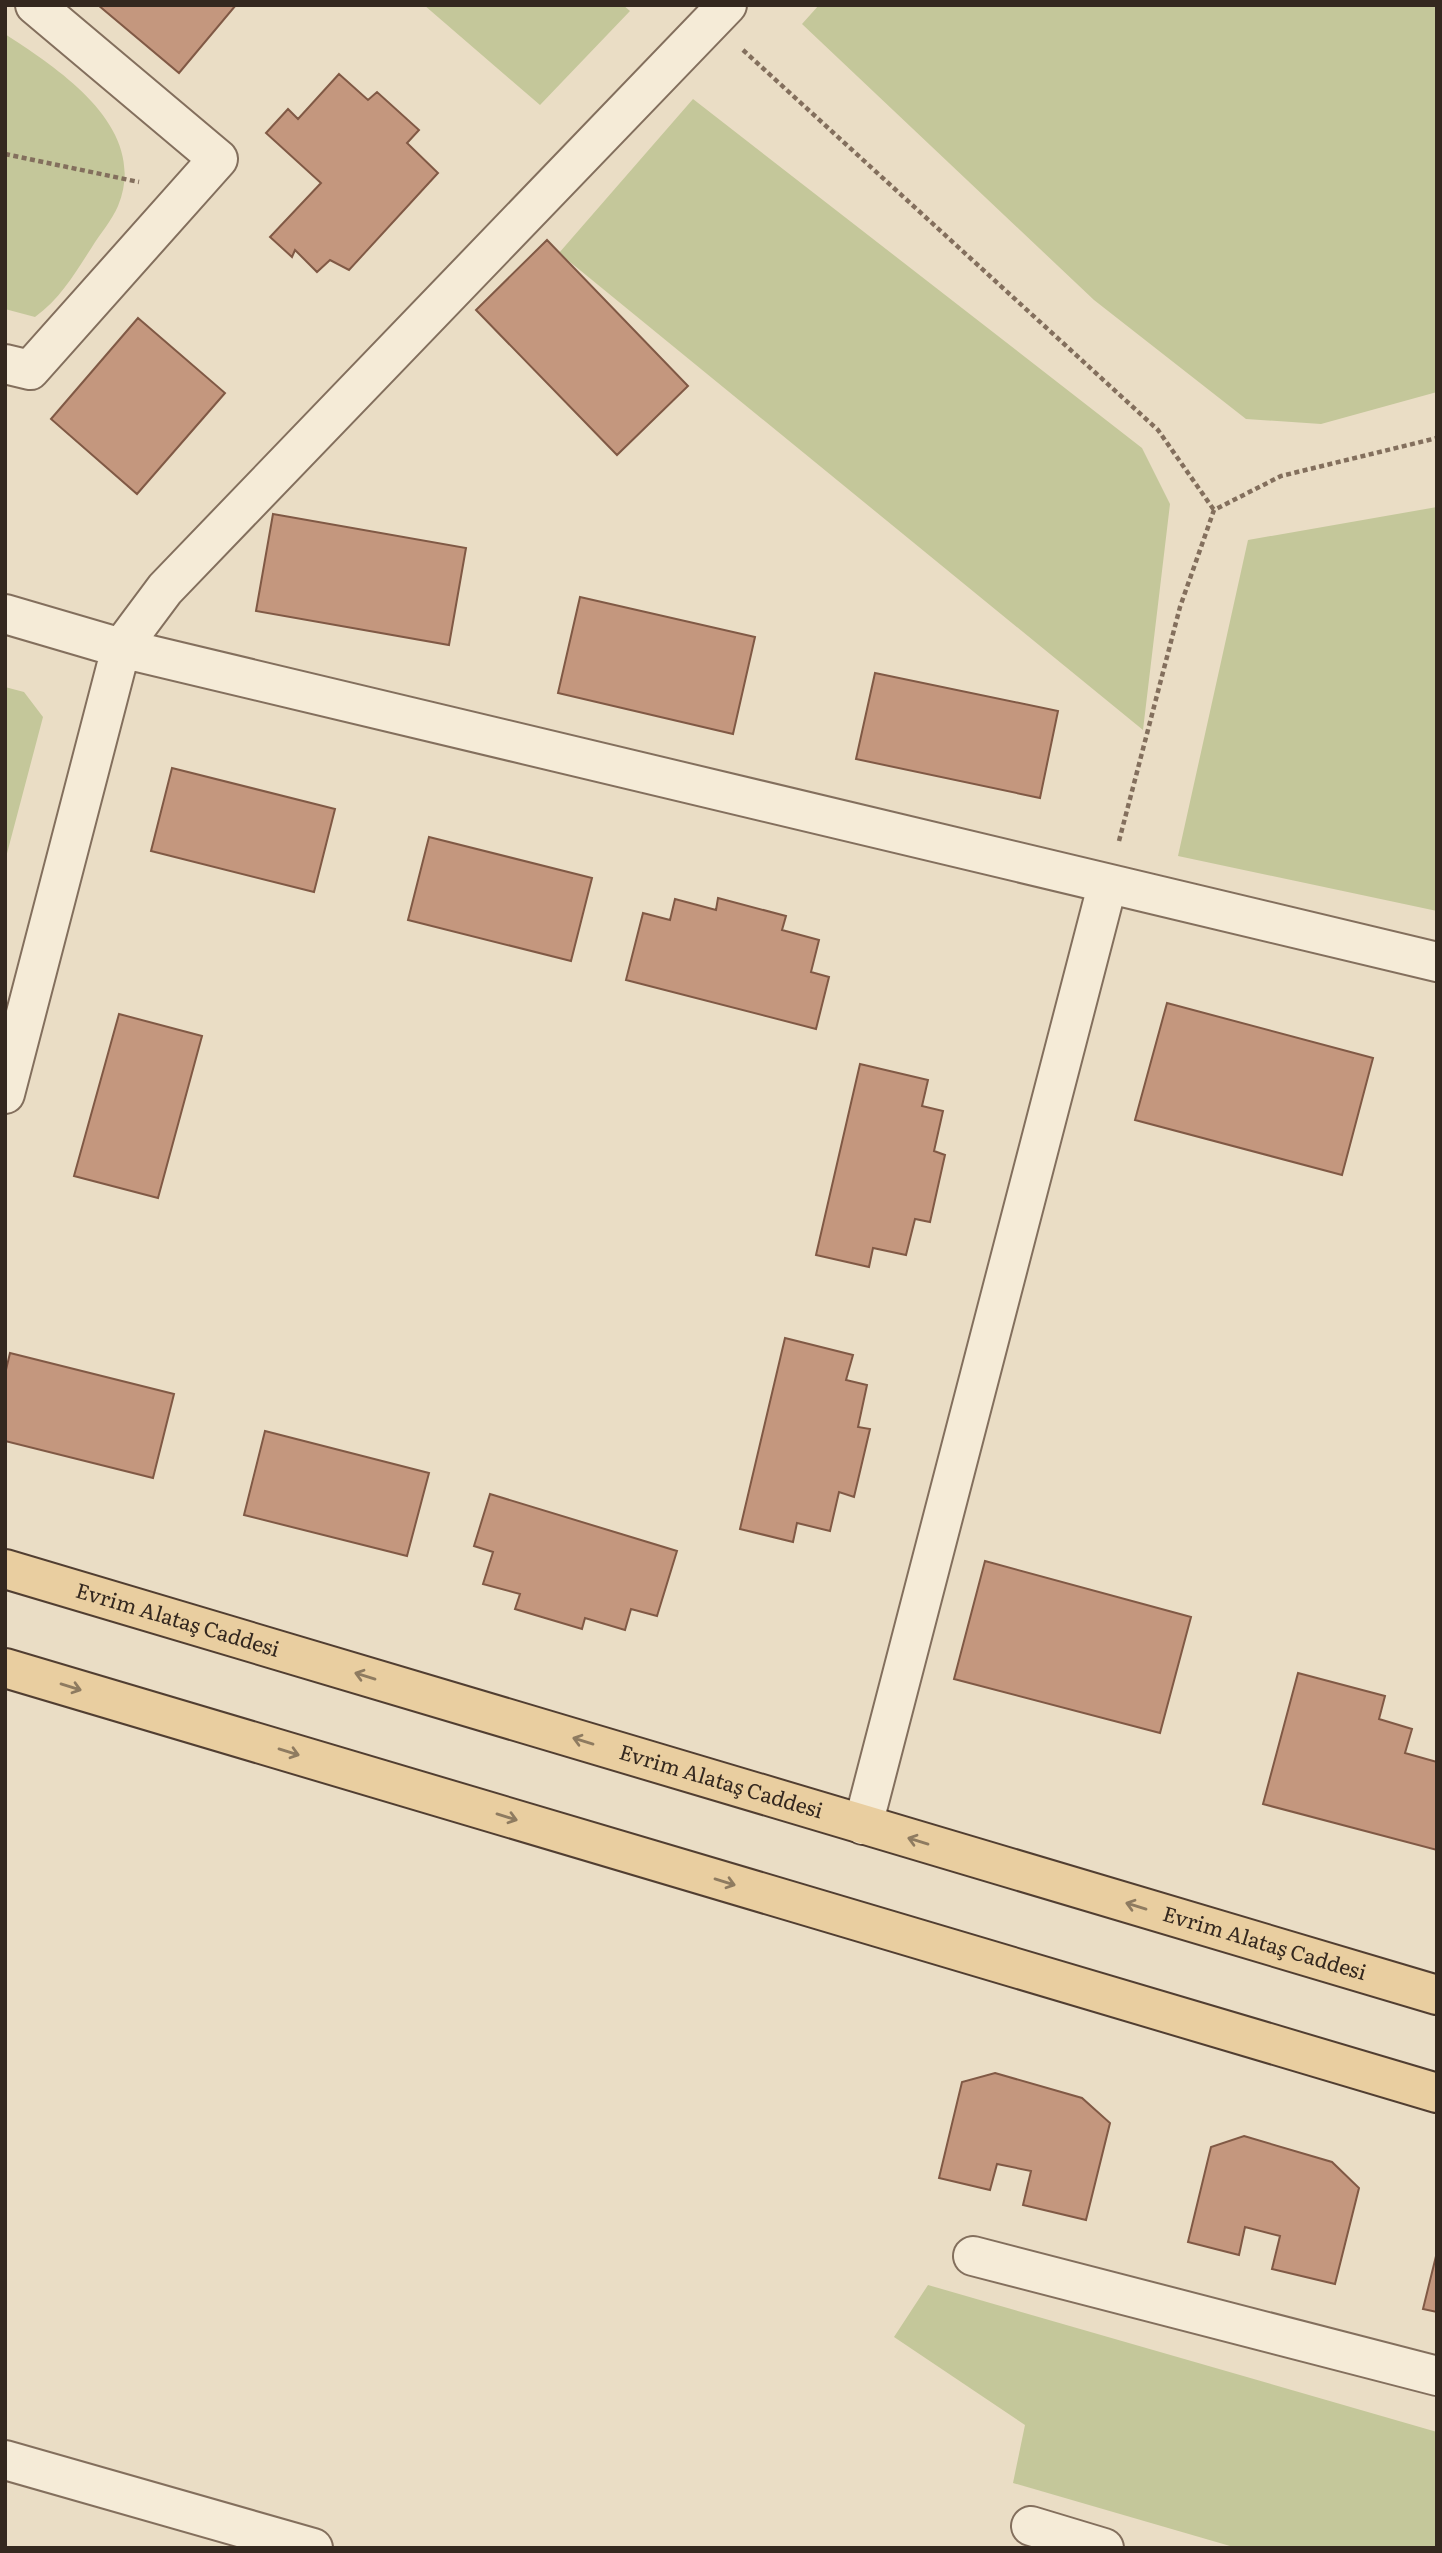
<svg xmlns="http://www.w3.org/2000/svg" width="1442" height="2553" viewBox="0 0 1442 2553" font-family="Literata,serif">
	<rect width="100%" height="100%" fill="#eaddc5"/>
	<path fill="#c4c79a" d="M 424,5 L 623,5 L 630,11 L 540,105 Z
		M 819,5 L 1437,5 L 1437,392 L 1321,424 L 1246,419 L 1094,300 L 802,24 Z
		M 5,34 C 60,70 150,128 118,206 C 112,220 100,234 92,247 C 75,273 61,298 35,317 L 5,309 Z
		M 693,99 L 1142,448 L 1170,504 L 1143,730 L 559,253 Z
		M 1437,507 L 1437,911 L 1178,856 L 1248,540 Z
		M 5,687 L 24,692 L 43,717 L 5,861 Z
		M 928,2285 L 1437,2432 L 1437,2548 L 1237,2548 L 1013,2483 L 1025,2425 L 894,2337 Z"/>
	<path fill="#c4977e" stroke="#805945" stroke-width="2" d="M 98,5 L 236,5 L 179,73 Z
		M 339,74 L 368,100 L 377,92 L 419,130 L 407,143 L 438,173 L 349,270 L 330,260 L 317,272 L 295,250 L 292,257 L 270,237 L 321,183 L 266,133 L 288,109 L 298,119 Z
		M 547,240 L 688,386 L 617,455 L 476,310 Z
		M 138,318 L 225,393 L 137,494 L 51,419 Z
		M 273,514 L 466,548 L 449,645 L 256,611 Z
		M 580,597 L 755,637 L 733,734 L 558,693 Z
		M 875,673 L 1058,711 L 1040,798 L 856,759 Z
		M 172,768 L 335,809 L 314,892 L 151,851 Z
		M 429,837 L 592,878 L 571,961 L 408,920 Z
		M 718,898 L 786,916 L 782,930 L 819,940 L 811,972 L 829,977 L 816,1029 L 626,980 L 643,913 L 670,920 L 675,899 L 716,910 Z
		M 1167,1003 L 1373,1058 L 1342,1175 L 1135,1120 Z
		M 119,1014 L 202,1036 L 158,1198 L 74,1176 Z
		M 860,1064 L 928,1080 L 922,1106 L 943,1111 L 934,1151 L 945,1155 L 930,1222 L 915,1219 L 906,1255 L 873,1248 L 869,1267 L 816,1255 Z
		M 785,1338 L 853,1355 L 846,1380 L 867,1385 L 858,1427 L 870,1429 L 854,1497 L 839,1492 L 830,1531 L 797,1523 L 793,1542 L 740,1529 Z
		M 10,1353 L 174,1394 L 153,1478 L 5,1441 L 5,1374 Z
		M 265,1431 L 429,1473 L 407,1556 L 244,1515 Z
		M 490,1494 L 677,1551 L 657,1616 L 631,1609 L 625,1630 L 585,1618 L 582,1629 L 515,1609 L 520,1594 L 483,1584 L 493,1552 L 474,1546 Z
		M 985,1561 L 1191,1617 L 1160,1733 L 954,1679 Z
		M 1298,1673 L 1385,1696 L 1379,1719 L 1412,1729 L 1405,1753 L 1437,1762 L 1437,1850 L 1263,1804 Z
		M 995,2073 L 1082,2098 L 1110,2123 L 1086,2220 L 1023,2205 L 1031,2171 L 997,2164 L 990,2190 L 939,2178 L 962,2082 Z
		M 1244,2136 L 1332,2162 L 1359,2188 L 1335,2284 L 1272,2269 L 1280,2236 L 1245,2227 L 1239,2255 L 1188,2242 L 1211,2147 Z
		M 1437,2252 L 1437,2312 L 1423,2309 Z"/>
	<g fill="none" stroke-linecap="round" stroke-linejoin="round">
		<g stroke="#836f5d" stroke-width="42">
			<path id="minor" d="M 5,364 L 30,370 L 218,159 L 35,5
				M 5,614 L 121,648 L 1437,962
				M 5,1094 L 121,648 L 165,589 L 727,5
				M 863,1825 L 1107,886
				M 973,2256 L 1437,2376
				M 5,2460 L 313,2548
				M 1031,2526 L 1104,2548"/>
		</g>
		<g stroke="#513e31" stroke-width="42">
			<g id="major">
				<path id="s1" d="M 5,1569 L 1437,1995"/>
				<path d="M 5,1668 L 1437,2093"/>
			</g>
		</g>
		<path stroke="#836f5d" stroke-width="4.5" stroke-dasharray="5 3.5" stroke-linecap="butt" d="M 743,50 L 1158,430 L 1214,510
			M 5,154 L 139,182
			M 1119,841 L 1180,607 L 1214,510 L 1281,476 L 1437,438"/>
		<use href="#minor" stroke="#f5ebd7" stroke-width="38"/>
		<use href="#major" stroke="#e9cea0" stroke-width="38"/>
	</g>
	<defs><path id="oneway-shaft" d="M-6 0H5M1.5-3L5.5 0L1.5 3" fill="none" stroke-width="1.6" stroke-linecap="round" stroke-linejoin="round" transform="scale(1.75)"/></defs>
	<g stroke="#8e7b60">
		<use href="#oneway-shaft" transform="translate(365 1676) rotate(-163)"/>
		<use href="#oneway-shaft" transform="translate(71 1687) rotate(17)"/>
		<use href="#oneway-shaft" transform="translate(583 1741) rotate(-163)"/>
		<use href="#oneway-shaft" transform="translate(289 1752) rotate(17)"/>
		<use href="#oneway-shaft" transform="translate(507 1817) rotate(17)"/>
		<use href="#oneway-shaft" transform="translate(918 1841) rotate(-163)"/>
		<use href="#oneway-shaft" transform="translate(725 1882) rotate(17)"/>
		<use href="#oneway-shaft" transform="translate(1136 1906) rotate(-163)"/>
	</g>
	<g text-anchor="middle" stroke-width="5" stroke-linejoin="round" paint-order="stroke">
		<g font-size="21" fill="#34281f" stroke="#f2e7d4">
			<text dy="7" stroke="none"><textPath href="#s1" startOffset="180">Evrim Alataş Caddesi</textPath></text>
			<text dy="7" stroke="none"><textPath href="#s1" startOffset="747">Evrim Alataş Caddesi</textPath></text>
			<text dy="7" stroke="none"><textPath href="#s1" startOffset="1314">Evrim Alataş Caddesi</textPath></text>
		</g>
	</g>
	<rect width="1442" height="2553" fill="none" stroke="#34281f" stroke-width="14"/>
</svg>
